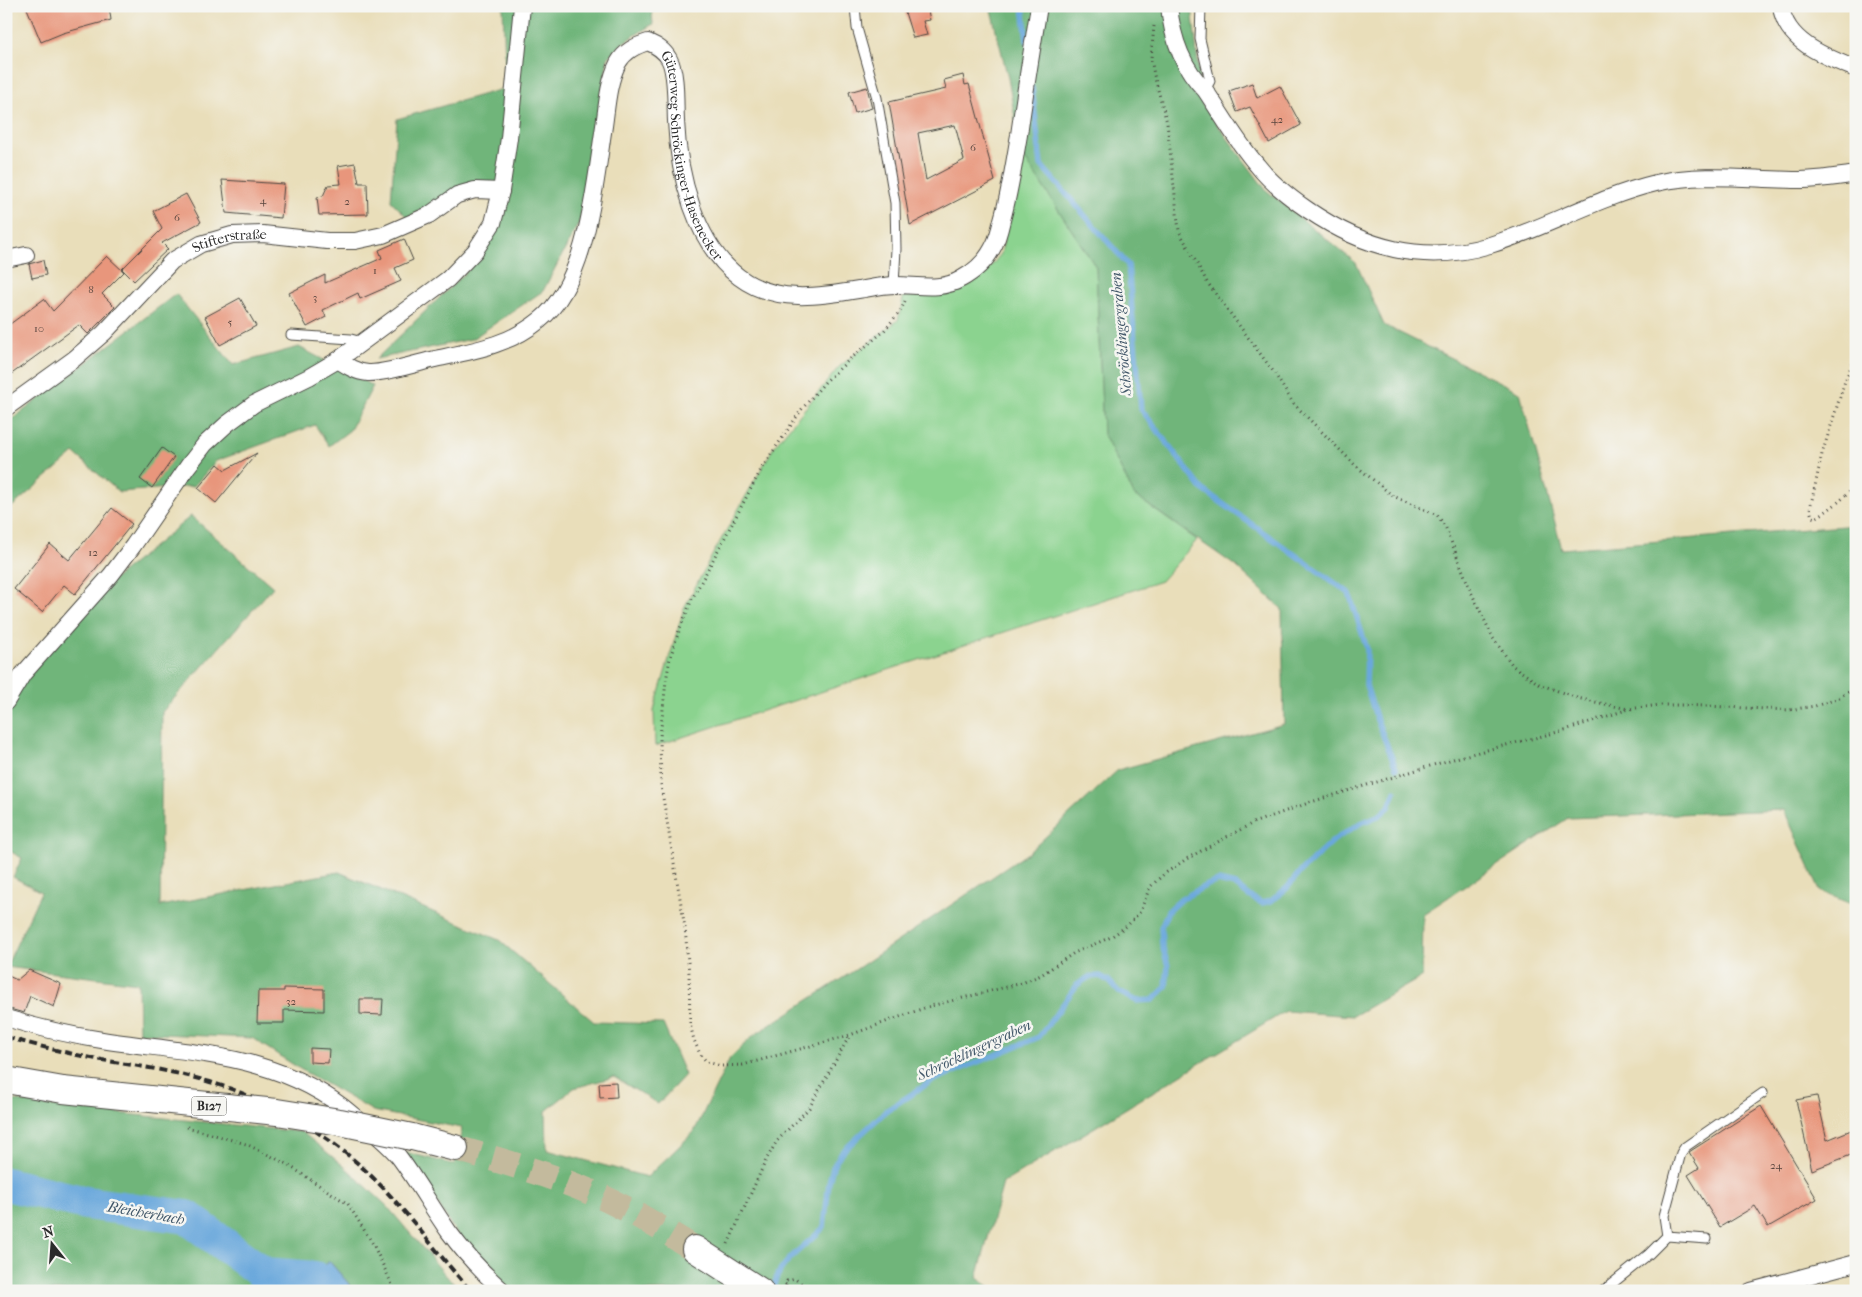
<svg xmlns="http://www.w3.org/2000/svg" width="1862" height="1297" viewBox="0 0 1862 1297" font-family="'IM FELL French Canon',serif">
	<rect width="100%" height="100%" fill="#f6f6f2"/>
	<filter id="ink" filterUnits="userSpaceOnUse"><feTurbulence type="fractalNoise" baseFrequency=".02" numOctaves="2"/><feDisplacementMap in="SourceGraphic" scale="10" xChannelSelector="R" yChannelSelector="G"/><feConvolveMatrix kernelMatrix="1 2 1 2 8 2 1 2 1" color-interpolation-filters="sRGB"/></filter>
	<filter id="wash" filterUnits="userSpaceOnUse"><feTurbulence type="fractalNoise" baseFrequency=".0096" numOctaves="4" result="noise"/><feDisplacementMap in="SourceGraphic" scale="20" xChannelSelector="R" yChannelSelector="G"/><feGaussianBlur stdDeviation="1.12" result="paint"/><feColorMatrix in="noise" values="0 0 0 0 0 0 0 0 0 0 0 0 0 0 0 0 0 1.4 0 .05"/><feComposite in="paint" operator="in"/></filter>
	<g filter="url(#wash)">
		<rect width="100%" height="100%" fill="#e9deba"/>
		<path fill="#8bd38f" stroke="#5b7f5d" d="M 1021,153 L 1096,267 L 1103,433 L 1134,495 L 1197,540 L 1161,581 L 655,746 L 654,710 L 684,608 L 714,552 L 775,445 L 839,367 L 898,320 L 904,295 L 943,293 L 968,286 L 985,273 L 1001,254 Z"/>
		<path fill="#70b57a" stroke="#4e7052" d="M 503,6 L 651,6 L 653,24 L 624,42 L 608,58 L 580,221 L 543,291 L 472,339 L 376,359 L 469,269 L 512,190 L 465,186 L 408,218 L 391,201 L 397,119 L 506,88 Z
			M 990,6 L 1192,6 L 1202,104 L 1266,190 L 1356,263 L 1384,325 L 1520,392 L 1562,549 L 1856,525 L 1856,906 L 1820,891 L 1784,810 L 1568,818 L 1423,914 L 1422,977 L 1353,1016 L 1286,1011 L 1003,1183 L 977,1278 L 996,1291 L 512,1291 L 480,1261 L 455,1231 L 405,1152 L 455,1165 L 462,1128 L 373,1111 L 300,1069 L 252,1038 L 139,1033 L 138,983 L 6,967 L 41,892 L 13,877 L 22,858 L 6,849 L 6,701 L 85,603 L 191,516 L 273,587 L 162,712 L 160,906 L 339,872 L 499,940 L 594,1022 L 663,1024 L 685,1075 L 658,1104 L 614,1077 L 574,1088 L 546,1111 L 547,1150 L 647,1177 L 694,1132 L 730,1058 L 753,1036 L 855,970 L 1028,853 L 1118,770 L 1284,724 L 1282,609 L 1237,567 L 1134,495 L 1103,433 L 1096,267 L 1021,153 L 1008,78 Z
			M 176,294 L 233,365 L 299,347 L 373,386 L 350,430 L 329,446 L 315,425 L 216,461 L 194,486 L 119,492 L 74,453 L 6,512 L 6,424 Z
			M 6,1099 L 57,1107 L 302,1132 L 345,1167 L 386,1205 L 449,1279 L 462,1291 L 355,1291 L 329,1261 L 303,1291 L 6,1291 Z"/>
		<path fill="#6ba8dc" stroke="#4b6a84" d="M 329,1261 L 355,1291 L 303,1291 Z"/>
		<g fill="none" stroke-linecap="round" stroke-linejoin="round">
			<path stroke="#6ba8dc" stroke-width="5.5" d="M 1023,6 L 1027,41
				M 1032,88 L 1041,165 L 1128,265 L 1141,409 L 1202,489 L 1349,593 L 1367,649 L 1366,685 L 1377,720 L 1396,768
				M 773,1291 C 776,1262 806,1247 824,1227 L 829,1182 L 833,1167 L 841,1153 L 887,1110 L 932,1081 L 1039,1037 L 1077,985 L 1089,977 L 1100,976 L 1109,981 L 1119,992 L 1137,1001 L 1153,1000 L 1166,987 L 1168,966 L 1162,945 L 1161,927 L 1168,911 L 1180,900 L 1205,886 L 1218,881 L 1235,885 L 1249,896 L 1262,903 L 1271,901 L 1287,888 L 1300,872 L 1334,840 L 1361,823 L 1380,815 L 1389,807 L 1395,791"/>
			<path stroke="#6ba8dc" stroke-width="34" d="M 6,1184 L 86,1203 L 187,1217 L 264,1274 L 315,1278 L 325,1291"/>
		</g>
		<g id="blocks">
			<path fill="#e8967b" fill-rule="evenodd" d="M 26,6 L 109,6 L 111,20 L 63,33 L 41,42 Z
				M 903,6 L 927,6 L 930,20 L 923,21 L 927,35 L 913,38 Z
				M 963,75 L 965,85 L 969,84 L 995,181 L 910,225 L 889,102 L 946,89 L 944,80 ZM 955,125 L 964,160 L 926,180 L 918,133 Z
				M 1252,83 L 1257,98 L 1280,86 L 1301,125 L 1269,143 L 1250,107 L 1237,112 L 1229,91 Z
				M 867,87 L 872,108 L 855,113 L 849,92 Z
				M 355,163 L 359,183 L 367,183 L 368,214 L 319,215 L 317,197 L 323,196 L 328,185 L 341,184 L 338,166 Z
				M 222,180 L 284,184 L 281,218 L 226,213 Z
				M 186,194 L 201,222 L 162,243 L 168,249 L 134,281 L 122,269 L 162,229 L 153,211 Z
				M 404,239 L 413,260 L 395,268 L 401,281 L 360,299 L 358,293 L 323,310 L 326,317 L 307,327 L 289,293 L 325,275 L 325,283 L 382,258 L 379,250 Z
				M 107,256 L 124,272 L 102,294 L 115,307 L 88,334 L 79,325 L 6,378 L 6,327 L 44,299 L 53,311 Z
				M 43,260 L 46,275 L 32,278 L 29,264 Z
				M 240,298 L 256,326 L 220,345 L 205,317 Z
				M 162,448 L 174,457 L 152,488 L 140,479 Z
				M 257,453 L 216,503 L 198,488 L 218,464 L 225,470 Z
				M 112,508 L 132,524 L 75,594 L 64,585 L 42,612 L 14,589 L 50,544 L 69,560 Z
				M 29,970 L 61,984 L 54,1007 L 30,996 L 24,1013 L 6,1008 L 6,975 L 17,980 Z
				M 284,988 L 324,989 L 324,1011 L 284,1010 L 284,1023 L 257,1023 L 258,991 L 284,991 Z
				M 360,999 L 383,999 L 382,1015 L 360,1014 Z
				M 310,1048 L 329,1049 L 328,1063 L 310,1062 Z
				M 616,1082 L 617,1097 L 600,1098 L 599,1083 Z
				M 1817,1096 L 1827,1140 L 1856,1128 L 1856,1153 L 1812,1170 L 1796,1100 Z
				M 1761,1106 L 1817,1199 L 1768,1227 L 1755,1206 L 1720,1227 L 1688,1175 L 1699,1168 L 1689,1152 Z"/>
		</g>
	</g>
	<g filter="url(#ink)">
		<use href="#blocks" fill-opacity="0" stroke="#484640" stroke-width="1"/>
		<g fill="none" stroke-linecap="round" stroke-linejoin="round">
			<path stroke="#c3ba9d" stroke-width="26" stroke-dasharray="26 13" stroke-linecap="butt" d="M 455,1148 C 505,1162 556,1176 604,1198 C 636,1213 665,1231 695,1249"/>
			<g stroke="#484640" stroke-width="11">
				<path id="service" d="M 855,6 L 857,28 L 877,98 L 895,203 L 896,249 L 894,285
					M 1201,6 L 1200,39 L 1210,81 L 1205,90
					M 291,335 L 351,339 L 362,342
					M 1667,1236 L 1707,1239
					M 1603,1291 L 1649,1254 L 1667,1236 L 1664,1216 L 1681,1153 L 1685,1147 L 1763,1093"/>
			</g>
			<g stroke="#484640" stroke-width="18">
				<g id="minor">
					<path d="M 1169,6 C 1172,38 1182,67 1205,90 C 1222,115 1237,142 1257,165 C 1271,183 1289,197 1308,210 C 1364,248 1423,265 1490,245 C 1546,228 1598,197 1656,183 C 1703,172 1752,180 1799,180 C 1818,180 1837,177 1856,174"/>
					<path d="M 1781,6 C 1785,42 1826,57 1856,69"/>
					<path d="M 6,259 L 26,255"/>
					<path id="s1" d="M 338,360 C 347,366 356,372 368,373 C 384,374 418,363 435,359 C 472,351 510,345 540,320 C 588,282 595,182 604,126 C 607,105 608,83 618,63 C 625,51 635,46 648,42 C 657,46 664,50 669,59 C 677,73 675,104 676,121 C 678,173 695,244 739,277 C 776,305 823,296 864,289 C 875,287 885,285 896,285 C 918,285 941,291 961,279 C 974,272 985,262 992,249 C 997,241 1000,229 1002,220 C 1010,192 1014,163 1019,135 C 1025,92 1032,49 1039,6"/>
					<path id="s2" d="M 6,408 L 74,359 L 104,333 L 172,261 L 201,244 L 232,235 L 263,234 L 327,241 L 355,241 L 383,235 L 429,215 L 457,195 L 475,190 L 501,191"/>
					<path d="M 6,702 L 23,674 L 111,575 L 133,546 L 188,466 L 205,444 L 227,424 L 254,404 L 309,377 L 338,360 L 448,279 L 475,251 L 493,223 L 501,191 L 509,138 L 522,6"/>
					<path d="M 6,1018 C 38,1028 69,1035 102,1040 C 192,1054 281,1053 354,1116 C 369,1129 387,1142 399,1157 C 417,1181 432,1208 449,1232 C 465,1254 483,1273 503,1291"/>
					<path d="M 1751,1291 L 1856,1263"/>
				</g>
			</g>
			<g stroke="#484640" stroke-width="28">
				<path id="primary" d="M 412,1137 L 455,1148
					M 695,1249 L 760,1291"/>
			</g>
			<path stroke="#484640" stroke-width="3" stroke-dasharray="1 4" stroke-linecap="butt" d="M 1154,26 L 1151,58 L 1154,75 L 1167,123 L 1179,231 L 1207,282 L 1273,371 L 1293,403 L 1355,465 L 1393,496 L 1437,515 L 1445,526 L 1472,594 L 1493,638 L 1513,666 L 1539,684 L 1577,698 L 1628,709
				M 905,301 L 901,310 L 883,332 L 849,360 L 825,382 L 802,409 L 763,466 L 692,599 L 679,631 L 670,658 L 666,681 L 660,737 L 661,786 L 685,928 L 689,973 L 690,1024 L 694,1040 L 700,1054 L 707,1062 L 721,1066 L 743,1065 L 850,1035 L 927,1007 L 1022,983 L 1041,975 L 1074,953 L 1111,937 L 1128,925 L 1140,912 L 1150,887 L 1164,874 L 1188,858 L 1253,823 L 1311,802 L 1463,756 L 1562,731 L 1629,709 L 1660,705 L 1683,705 L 1789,710 L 1815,706 L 1834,700 L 1856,688
				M 1856,355 L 1845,381 L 1822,454 L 1810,509 L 1812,517 L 1815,518 C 1831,509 1843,499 1856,485
				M 187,1127 L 246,1144 L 285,1163 L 348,1204 L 373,1244 L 395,1291
				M 728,1244 L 766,1160 L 777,1141 L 809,1108 L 850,1035
				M 785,1284 L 795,1291
				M 785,1291 L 787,1281 L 795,1279 L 812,1291"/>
			<use href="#service" stroke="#fff" stroke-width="9"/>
			<use href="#minor" stroke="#fff" stroke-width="16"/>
			<use href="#primary" stroke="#fff" stroke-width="26"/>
			<path stroke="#2b2b2b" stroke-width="4" stroke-dasharray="8 4" stroke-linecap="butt" d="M 6,1037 C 38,1046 70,1054 102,1060 C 138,1066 174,1071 210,1082 C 262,1098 314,1125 355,1161 C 399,1199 432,1248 471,1291"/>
			<g stroke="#484640" stroke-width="28" stroke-linecap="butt">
				<path id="primary-bridge" d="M 6,1080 L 63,1090 L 277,1112 L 340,1122 L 412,1137"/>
			</g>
			<use href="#primary-bridge" stroke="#fff" stroke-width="26"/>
		</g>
	</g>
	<g text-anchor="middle" stroke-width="5" stroke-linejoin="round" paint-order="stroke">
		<g font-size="11" fill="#5a463f">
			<text x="1277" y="123">42</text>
			<text x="973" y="151">6</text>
			<text x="263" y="204">4</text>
			<text x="347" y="205">2</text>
			<text x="177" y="221">6</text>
			<text x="375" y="274">1</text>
			<text x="91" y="293">8</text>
			<text x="315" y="301">3</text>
			<text x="230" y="326">5</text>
			<text x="39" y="332">10</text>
			<text x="93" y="556">12</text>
			<text x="291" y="1005">32</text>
			<text x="1776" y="1169">24</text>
		</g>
		<rect fill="#f6f6f2" stroke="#686867" stroke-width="1" x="191.5" y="1096.5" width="35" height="19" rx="4"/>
		<g font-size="12" font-weight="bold" fill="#2b2b2b">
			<text x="209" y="1110">B127</text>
		</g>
		<g font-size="14" fill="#2b2b2b" stroke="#f6f6f2">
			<text dy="5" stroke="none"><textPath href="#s1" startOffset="654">Güterweg Schröckinger-Hasenecker</textPath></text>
			<text dy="5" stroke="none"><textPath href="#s2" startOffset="285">Stifterstraße</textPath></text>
		</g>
		<g font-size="15" font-style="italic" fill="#415769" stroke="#f6f6f2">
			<text transform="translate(1121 334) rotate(-95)" y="5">Schröcklingergraben</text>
			<text transform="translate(974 1050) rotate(-25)" y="5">Schröcklingergraben</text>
			<text transform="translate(146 1213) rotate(10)" y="5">Bleicherbach</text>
		</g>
	</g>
	<rect width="1862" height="1297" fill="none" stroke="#f6f6f2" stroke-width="25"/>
	<g transform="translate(52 1244) rotate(343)" stroke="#f6f6f2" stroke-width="4" paint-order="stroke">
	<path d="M0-4L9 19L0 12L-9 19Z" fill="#2b2b2b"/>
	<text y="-8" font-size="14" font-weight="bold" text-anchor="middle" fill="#2b2b2b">N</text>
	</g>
</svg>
